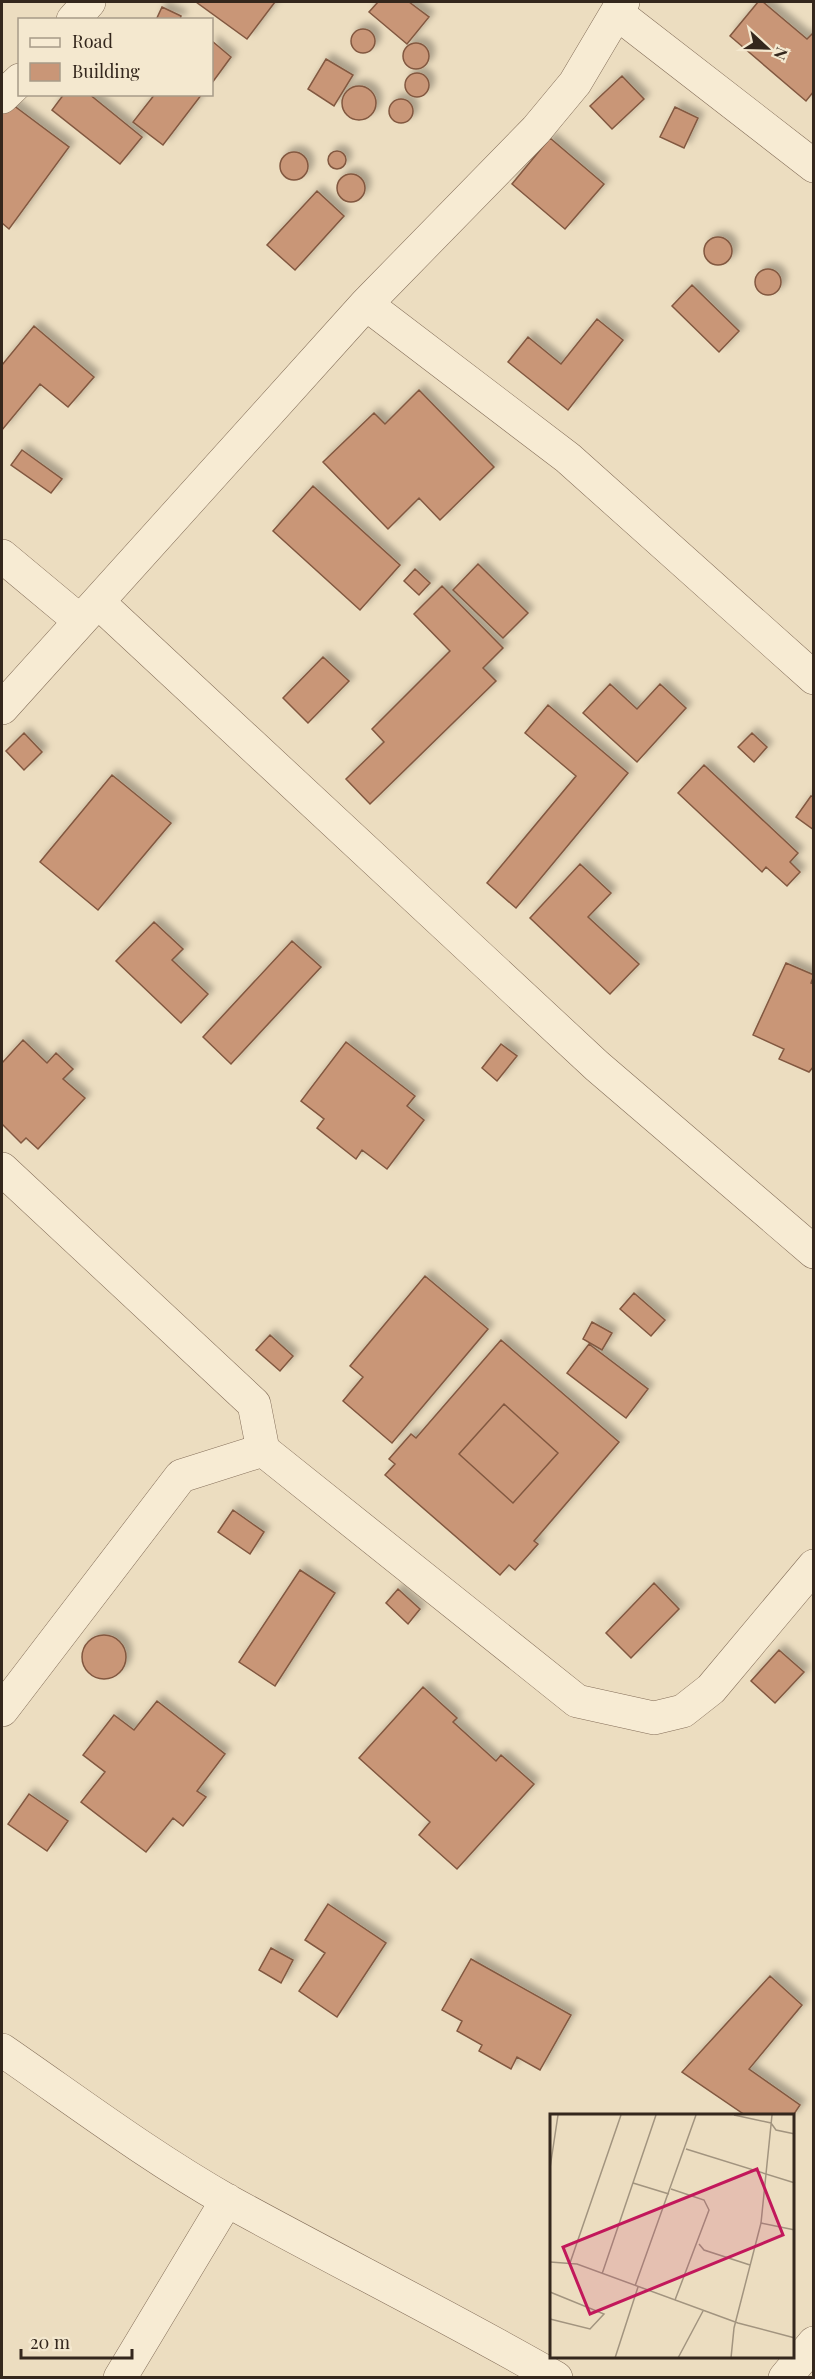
<svg xmlns="http://www.w3.org/2000/svg" width="815" height="2379" viewBox="0 0 815 2379" font-family="'Playfair Display',serif">
	<defs>
		<filter id="shadow"><feDropShadow dx="5.5" dy="-5.5" stdDeviation="3" flood-color="#0004"/></filter>
	</defs>
	<rect width="100%" height="100%" fill="#ecddc0"/>
	<path fill="#c99677" stroke="#825840" stroke-width="1.5" fill-rule="evenodd" filter="url(#shadow)" d="M 196,2 L 275,2 L 247,39 Z
		M 378,2 L 409,2 L 429,17 L 407,44 L 369,12 Z
		M 758,2 L 763,2 L 807,39 L 814,32 L 814,91 L 806,101 L 730,36 Z
		M 162,7 L 181,16 L 180,20 L 156,20 Z
		M351 41a12 12 0 1 1 24 0a12 12 0 1 1-24 0Z
		M 212,41 L 231,57 L 212,83 Z
		M403 56a13 13 0 1 1 26 0a13 13 0 1 1-26 0Z
		M 326,59 L 353,75 L 334,106 L 308,89 Z
		M405 85a12 12 0 1 1 24 0a12 12 0 1 1-24 0Z
		M 622,76 L 644,99 L 612,129 L 590,106 Z
		M342 103a17 17 0 1 1 34 0a17 17 0 1 1-34 0Z
		M 64,94 L 89,94 L 142,137 L 120,164 L 52,110 Z
		M 155,94 L 202,94 L 163,145 L 133,122 Z
		M389 111a12 12 0 1 1 24 0a12 12 0 1 1-24 0Z
		M 9,102 L 69,147 L 9,229 L 2,223 L 2,113 Z
		M 675,107 L 698,118 L 684,148 L 660,137 Z
		M 550,138 L 604,184 L 565,229 L 512,184 Z
		M328 160a9 9 0 1 1 18 0a9 9 0 1 1-18 0Z
		M280 166a14 14 0 1 1 28 0a14 14 0 1 1-28 0Z
		M337 188a14 14 0 1 1 28 0a14 14 0 1 1-28 0Z
		M 317,191 L 344,216 L 295,270 L 267,245 Z
		M704 251a14 14 0 1 1 28 0a14 14 0 1 1-28 0Z
		M755 282a13 13 0 1 1 26 0a13 13 0 1 1-26 0Z
		M 692,285 L 739,331 L 719,352 L 672,306 Z
		M 597,319 L 623,340 L 568,410 L 508,362 L 528,337 L 561,364 Z
		M 34,326 L 94,377 L 68,407 L 40,384 L 2,430 L 2,365 Z
		M 419,390 L 494,467 L 440,520 L 419,498 L 388,529 L 323,462 L 374,413 L 385,424 Z
		M 22,450 L 62,479 L 51,493 L 11,465 Z
		M 313,486 L 400,565 L 360,610 L 273,531 Z
		M 478,564 L 528,613 L 503,638 L 453,590 Z
		M 415,569 L 430,583 L 419,595 L 404,581 Z
		M 442,586 L 503,648 L 483,668 L 496,681 L 370,804 L 346,779 L 384,742 L 372,729 L 450,651 L 414,614 Z
		M 323,657 L 349,681 L 308,723 L 283,698 Z
		M 610,684 L 637,709 L 660,684 L 686,708 L 637,762 L 583,713 Z
		M 548,705 L 628,773 L 516,908 L 487,883 L 576,776 L 525,733 Z
		M 24,733 L 42,752 L 24,770 L 6,751 Z
		M 752,733 L 767,747 L 754,762 L 738,747 Z
		M 704,765 L 798,853 L 790,862 L 800,872 L 787,886 L 766,867 L 762,872 L 678,793 Z
		M 112,775 L 171,823 L 98,910 L 40,862 Z
		M 811,796 L 814,797 L 814,830 L 796,817 Z
		M 580,864 L 611,893 L 588,917 L 639,964 L 610,994 L 530,918 Z
		M 154,922 L 183,949 L 172,960 L 208,994 L 181,1023 L 116,961 Z
		M 292,941 L 321,967 L 231,1064 L 203,1037 Z
		M 786,963 L 814,975 L 811,983 L 814,984 L 814,1066 L 809,1072 L 779,1059 L 784,1049 L 753,1035 Z
		M 23,1040 L 47,1063 L 56,1053 L 73,1069 L 63,1079 L 85,1098 L 38,1149 L 26,1138 L 21,1143 L 2,1124 L 2,1063 Z
		M 346,1042 L 415,1096 L 407,1106 L 424,1120 L 387,1169 L 362,1150 L 356,1159 L 317,1128 L 324,1119 L 301,1101 Z
		M 501,1044 L 517,1056 L 497,1081 L 482,1068 Z
		M 425,1276 L 488,1329 L 392,1443 L 343,1401 L 363,1377 L 350,1366 Z
		M 634,1293 L 665,1320 L 651,1336 L 620,1309 Z
		M 592,1322 L 612,1333 L 602,1350 L 583,1339 Z
		M 270,1335 L 293,1356 L 280,1371 L 256,1350 Z
		M 501,1340 L 619,1442 L 534,1541 L 538,1544 L 515,1570 L 509,1565 L 500,1575 L 385,1475 L 395,1464 L 389,1459 L 411,1434 L 416,1438 ZM 504,1404 L 558,1453 L 513,1503 L 459,1454 Z
		M 589,1344 L 648,1389 L 626,1418 L 567,1373 Z
		M 504,1404 L 558,1453 L 513,1503 L 459,1454 Z
		M 233,1510 L 264,1532 L 250,1554 L 218,1532 Z
		M 300,1570 L 335,1593 L 275,1686 L 239,1662 Z
		M 654,1583 L 679,1609 L 631,1658 L 606,1633 Z
		M 398,1589 L 420,1609 L 408,1624 L 386,1603 Z
		M82 1657a22 22 0 1 1 44 0a22 22 0 1 1-44 0Z
		M 779,1650 L 804,1672 L 775,1703 L 751,1681 Z
		M 423,1687 L 457,1718 L 453,1722 L 496,1761 L 501,1755 L 534,1784 L 457,1869 L 419,1835 L 430,1822 L 359,1758 Z
		M 157,1701 L 225,1754 L 197,1791 L 206,1797 L 183,1826 L 173,1818 L 146,1852 L 81,1802 L 105,1772 L 83,1755 L 114,1715 L 134,1730 Z
		M 29,1794 L 68,1821 L 47,1851 L 8,1824 Z
		M 328,1904 L 386,1943 L 337,2017 L 299,1991 L 325,1953 L 305,1940 Z
		M 271,1948 L 293,1960 L 281,1983 L 259,1970 Z
		M 471,1959 L 571,2015 L 540,2070 L 517,2057 L 511,2069 L 479,2051 L 482,2045 L 457,2031 L 462,2021 L 442,2010 Z
		M 770,1976 L 802,2005 L 749,2069 L 800,2105 L 792,2117 L 745,2115 L 682,2072 Z"/>
	<g fill="none" stroke-linecap="round" stroke-linejoin="round">
		<g stroke="#846e59" stroke-width="34">
			<path id="street" d="M 618,14 L 814,166
				M 73,20 L 89,2
				M 2,97 L 20,80
				M 366,304 L 568,458 L 814,678
				M 2,556 L 80,621
				M 98,602 L 597,1066 L 814,1252
				M 2,708 L 366,304 L 536,130 L 575,83 L 623,2
				M 2,1169 L 254,1404 L 263,1450 L 577,1701 L 654,1718 L 683,1711 L 711,1689 L 814,1566
				M 2,1710 L 181,1476 L 263,1450
				M 2,2050 C 76,2101 149,2156 228,2201 C 337,2261 448,2316 556,2378
				M 120,2378 L 227,2200
				M 785,2378 L 814,2343"/>
		</g>
		<use href="#street" stroke="#f7ebd3" stroke-width="33"/>
	</g>
	<g transform="translate(550 2114)">
		<rect width="244" height="244" fill="#ecddc0"/>
		<path fill="none" stroke="#a2947f" stroke-width="1.5" d="M 184,1 L 221,9 L 226,16 L 245,20M 136,35 L 245,69M 0,54 L 8,1M 83,69 L 119,80M 121,75 L 154,86 L 159,96 L 125,186M 211,109 L 245,116M 149,130 L 154,136 L 200,151M 0,148 L 27,150 L 188,209 L 245,224M 20,149 L 71,1M 52,160 L 106,1M 85,172 L 146,1M 0,178 L 54,200 L 40,215 L 0,205M 65,244 L 88,173M 128,244 L 153,197M 181,244 L 184,214 L 211,109 L 222,1"/>
		<path fill="#c2185b" fill-opacity="0.15" stroke="#c2185b" stroke-width="3" d="M 207,55 L 233,121 L 40,200 L 13,133 Z"/>
		<rect width="244" height="244" fill="none" stroke="#34271d" stroke-width="3"/>
	</g>
	<rect width="815" height="2379" fill="none" stroke="#34271d" stroke-width="6"/>
	<rect x="18" y="18" width="195" height="78" fill="#f4e8cf" stroke="#a79b88" stroke-width="1.5"/>
	<rect x="30" y="38" width="30" height="9" fill="#f7ebd3" stroke="#a79b88" stroke-width="1.5"/>
	<text x="72" y="48" font-size="18" fill="#34271d">Road</text>
	<rect x="30" y="63" width="30" height="18" fill="#c99677" stroke="#a79b88" stroke-width="1.5"/>
	<text x="72" y="78" font-size="18" fill="#34271d">Building</text>
	<g transform="translate(767 48) rotate(112)" stroke="#f4e8cf" stroke-width="4.5" paint-order="stroke">
	<path d="M0-4.5L10 22L0 15L-10 22Z" fill="#34271d"/>
	<text y="-9" font-size="16" font-weight="bold" text-anchor="middle" fill="#34271d">N</text>
	</g>
	<path d="M21 2349v9h111v-9" fill="none" stroke="#34271d" stroke-width="3"/>
	<text x="30" y="2349" font-size="18" fill="#34271d" stroke="#f4e8cf" stroke-width="4.5" paint-order="stroke">20 m</text>
</svg>
